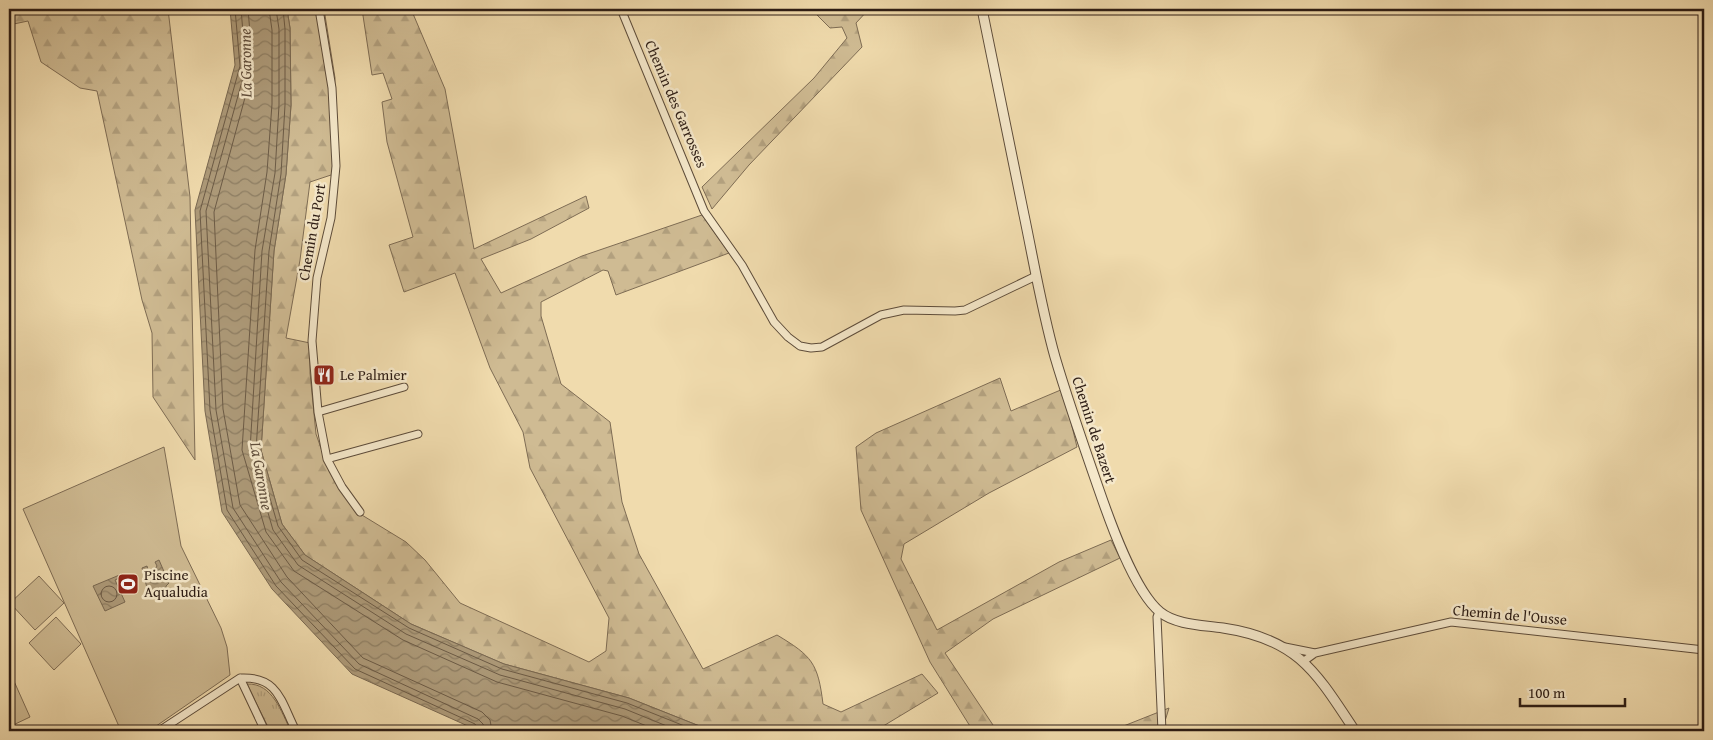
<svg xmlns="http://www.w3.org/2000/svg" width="1713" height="740" viewBox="0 0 1713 740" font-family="'Gentium Book Plus',serif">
	<defs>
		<pattern id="grass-tufts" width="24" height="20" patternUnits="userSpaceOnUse" patternTransform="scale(1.25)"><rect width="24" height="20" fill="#cfbb93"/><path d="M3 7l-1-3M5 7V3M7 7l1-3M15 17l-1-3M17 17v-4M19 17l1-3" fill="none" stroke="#b2a07e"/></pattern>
		<pattern id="forest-firs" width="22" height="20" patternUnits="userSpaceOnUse" patternTransform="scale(1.25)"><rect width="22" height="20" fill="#cfbb93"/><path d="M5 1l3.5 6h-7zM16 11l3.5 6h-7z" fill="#b2a07e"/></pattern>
		<pattern id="water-waves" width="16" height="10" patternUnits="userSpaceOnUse" patternTransform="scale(1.25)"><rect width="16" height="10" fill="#ad9a79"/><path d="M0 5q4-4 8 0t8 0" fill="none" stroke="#8d7d62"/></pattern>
	</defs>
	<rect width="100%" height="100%" fill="#f0dbad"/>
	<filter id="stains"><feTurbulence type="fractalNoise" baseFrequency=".004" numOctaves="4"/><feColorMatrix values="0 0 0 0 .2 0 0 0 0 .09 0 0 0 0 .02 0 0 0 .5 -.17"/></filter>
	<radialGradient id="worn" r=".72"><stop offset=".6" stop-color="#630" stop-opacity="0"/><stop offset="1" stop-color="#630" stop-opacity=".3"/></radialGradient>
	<path fill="url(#grass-tufts)" stroke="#7e6c54" d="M 247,684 C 273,683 281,712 291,731 L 270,731 Z"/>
	<path fill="url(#forest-firs)" stroke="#7e6c54" d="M 9,9 L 168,9 L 190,197 L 195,460 L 153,397 L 152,333 L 142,300 L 97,91 L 80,88 L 41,62 L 28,21 L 9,25 Z
		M 287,9 L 324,9 L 335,78 L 332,128 L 334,174 L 310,182 L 300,260 L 286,338 L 310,343 L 310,373 L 316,434 L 329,471 L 357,512 L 406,542 L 425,560 L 460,603 L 589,662 L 606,651 L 609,618 L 530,468 L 523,432 L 490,368 L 455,273 L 404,292 L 389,245 L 413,237 L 387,142 L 382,102 L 392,99 L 383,73 L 372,75 L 362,9 L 411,9 L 445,89 L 474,249 L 586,196 L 589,208 L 531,239 L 481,259 L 501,293 L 582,256 L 702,215 L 729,253 L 616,295 L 608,271 L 603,270 L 541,302 L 541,316 L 561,384 L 610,422 L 622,502 L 639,554 L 703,669 L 777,635 C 812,656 818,663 823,704 L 841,712 L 922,674 L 938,693 L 875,731 L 712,731 L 629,698 L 504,664 L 411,624 L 305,555 L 282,524 L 261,450 L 274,251 L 286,174 L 291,105 L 290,28 Z
		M 811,9 L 869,9 L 856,23 L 862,47 L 749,165 L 712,209 L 702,187 L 814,78 L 847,38 L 842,27 L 830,28 Z
		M 1000,378 L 1011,411 L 1063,389 L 1077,447 L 989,493 L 904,544 L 901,559 L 937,630 L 1059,562 L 1111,540 L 1120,558 L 993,619 L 945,653 L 997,731 L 973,731 L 930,662 L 861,510 L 856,447 L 876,433 Z
		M 1169,708 L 1162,731 L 1111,731 Z"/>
	<path fill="#cfbb93" stroke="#7e6c54" d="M 164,447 L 181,546 L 221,628 L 227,647 L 230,675 L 149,731 L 121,731 L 23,509 Z
		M 39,576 L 64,603 L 35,630 L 10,603 Z
		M 56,617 L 81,644 L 54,670 L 29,643 Z
		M 9,670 L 30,717 L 9,727 Z"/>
	<path fill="url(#water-waves)" stroke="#796851" d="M 230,9 L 287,9 L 290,28 L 291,105 L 286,174 L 274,251 L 261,450 L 282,524 L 305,555 L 411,624 L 504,664 L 629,698 L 712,731 L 479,731 L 352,674 L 272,589 L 222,512 L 205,411 L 195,210 L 235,65 Z
		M 159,560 L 169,583 L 166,586 L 166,589 L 158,592 L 147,588 L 142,568 L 147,566 L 149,573 L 152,574 L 157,566 L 155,562 Z
		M 122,574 L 123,576 L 115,580 L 125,602 L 105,611 L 93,586 Z"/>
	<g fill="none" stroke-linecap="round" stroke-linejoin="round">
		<path stroke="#6c5b46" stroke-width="1" d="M 235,9 L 240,66 L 200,211 L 210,410 L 227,510 L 276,586 L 355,669 L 475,724 L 479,731
			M 241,9 L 246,67 L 206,211 L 216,410 L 233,508 L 281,582 L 359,664 L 478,719 L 483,724 L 485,731
			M 248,9 L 253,68 L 214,212 L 223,409 L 240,505 L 287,577 L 363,658 L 482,712 L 490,720 L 492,731
			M 269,9 L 272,30 L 272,104 L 267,172 L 255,250 L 242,450 L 266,532 L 294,571 L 403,640 L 497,682 L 622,716 L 659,731
			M 276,9 L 279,29 L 279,105 L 275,173 L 262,251 L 250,450 L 273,530 L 298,565 L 406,634 L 500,675 L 625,709 L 679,731
			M 283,9 L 285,29 L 285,105 L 281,174 L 269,251 L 256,450 L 278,526 L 302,560 L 409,628 L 502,669 L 627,703 L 697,731
			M101 594a8 8 0 1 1 16 0a8 8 0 1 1-16 0Z"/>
		<g stroke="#5d4c3a" stroke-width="9">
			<path id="minor" d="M 319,9 L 332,88 L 336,166 L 331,218 L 317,278 L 312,341 L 318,412 L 327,459 L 342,487 L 360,512
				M 621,9 L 704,211 L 742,265 L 774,322 L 788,337 L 800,346 L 811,348 L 822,347 L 881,315 L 904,310 L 955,311 L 965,310 L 1036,276
				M 318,412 L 404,387
				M 327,459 L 418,434
				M 1159,612 L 1157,617 L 1162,731
				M 1285,647 L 1315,653
				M 1304,661 L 1315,653 L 1451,622 L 1704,650
				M 240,678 L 265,731
				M 159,731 L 240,678 C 279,676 281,702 296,731"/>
		</g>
		<g stroke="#5d4c3a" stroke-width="11">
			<path id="tertiary" d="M 982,9 C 996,78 1010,147 1024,215 C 1034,263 1042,311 1055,357 C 1068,401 1083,444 1098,487 C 1109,519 1134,591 1160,612 C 1176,625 1203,625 1223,628 C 1298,639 1316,672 1355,731"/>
		</g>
		<use href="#minor" stroke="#f5e8ca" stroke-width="7"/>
		<use href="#tertiary" stroke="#f5e8ca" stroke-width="9"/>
	</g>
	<defs>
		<g id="restaurant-square" transform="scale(1.125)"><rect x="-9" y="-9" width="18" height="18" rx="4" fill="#8f2418" stroke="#f5e8ca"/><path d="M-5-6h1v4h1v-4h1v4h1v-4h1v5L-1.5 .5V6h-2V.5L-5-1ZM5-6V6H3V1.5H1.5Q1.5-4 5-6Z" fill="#fff"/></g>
		<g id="stadium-square" transform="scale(1.125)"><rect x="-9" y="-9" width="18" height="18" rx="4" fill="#8f2418" stroke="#f5e8ca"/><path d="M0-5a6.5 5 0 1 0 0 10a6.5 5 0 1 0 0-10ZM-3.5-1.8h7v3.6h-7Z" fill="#fff"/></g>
	</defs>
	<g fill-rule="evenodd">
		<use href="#restaurant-square" x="324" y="375"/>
		<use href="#stadium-square" x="128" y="584"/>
	</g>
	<g text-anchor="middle" stroke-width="5" stroke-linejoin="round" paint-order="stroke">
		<g font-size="15" fill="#2c1c14" stroke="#f5e8ca">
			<text transform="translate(676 104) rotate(67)" y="5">Chemin des Garrosses</text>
			<text transform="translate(312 232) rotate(-80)" y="5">Chemin du Port</text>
			<text transform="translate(1094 430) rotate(72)" y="5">Chemin de Bazert</text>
			<text transform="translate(1510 615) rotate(5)" y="5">Chemin de l'Ousse</text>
		</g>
		<g font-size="15" fill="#2c1c14" stroke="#f5e8ca" text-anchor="start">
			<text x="340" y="380">Le Palmier</text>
			<text x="144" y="580">Piscine<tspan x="144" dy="17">Aqualudia</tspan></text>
		</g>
		<g font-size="16" font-style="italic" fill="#604e3c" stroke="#f5e8ca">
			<text transform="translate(245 63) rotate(-91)" y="6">La Garonne</text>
			<text transform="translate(262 476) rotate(80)" y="6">La Garonne</text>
		</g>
	</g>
	<rect width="1713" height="740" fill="none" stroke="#f0dbad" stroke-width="30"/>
	<rect x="10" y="10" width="1693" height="720" fill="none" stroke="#2c1c14" stroke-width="2.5"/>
	<rect x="15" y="15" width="1683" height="710" fill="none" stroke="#2c1c14"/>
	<path d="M1520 698v8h105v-8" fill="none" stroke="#2c1c14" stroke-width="2.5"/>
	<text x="1528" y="698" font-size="15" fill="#2c1c14" stroke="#f5e8ca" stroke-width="4" paint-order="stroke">100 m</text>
	<rect width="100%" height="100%" filter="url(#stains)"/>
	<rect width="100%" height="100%" fill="url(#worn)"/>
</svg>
